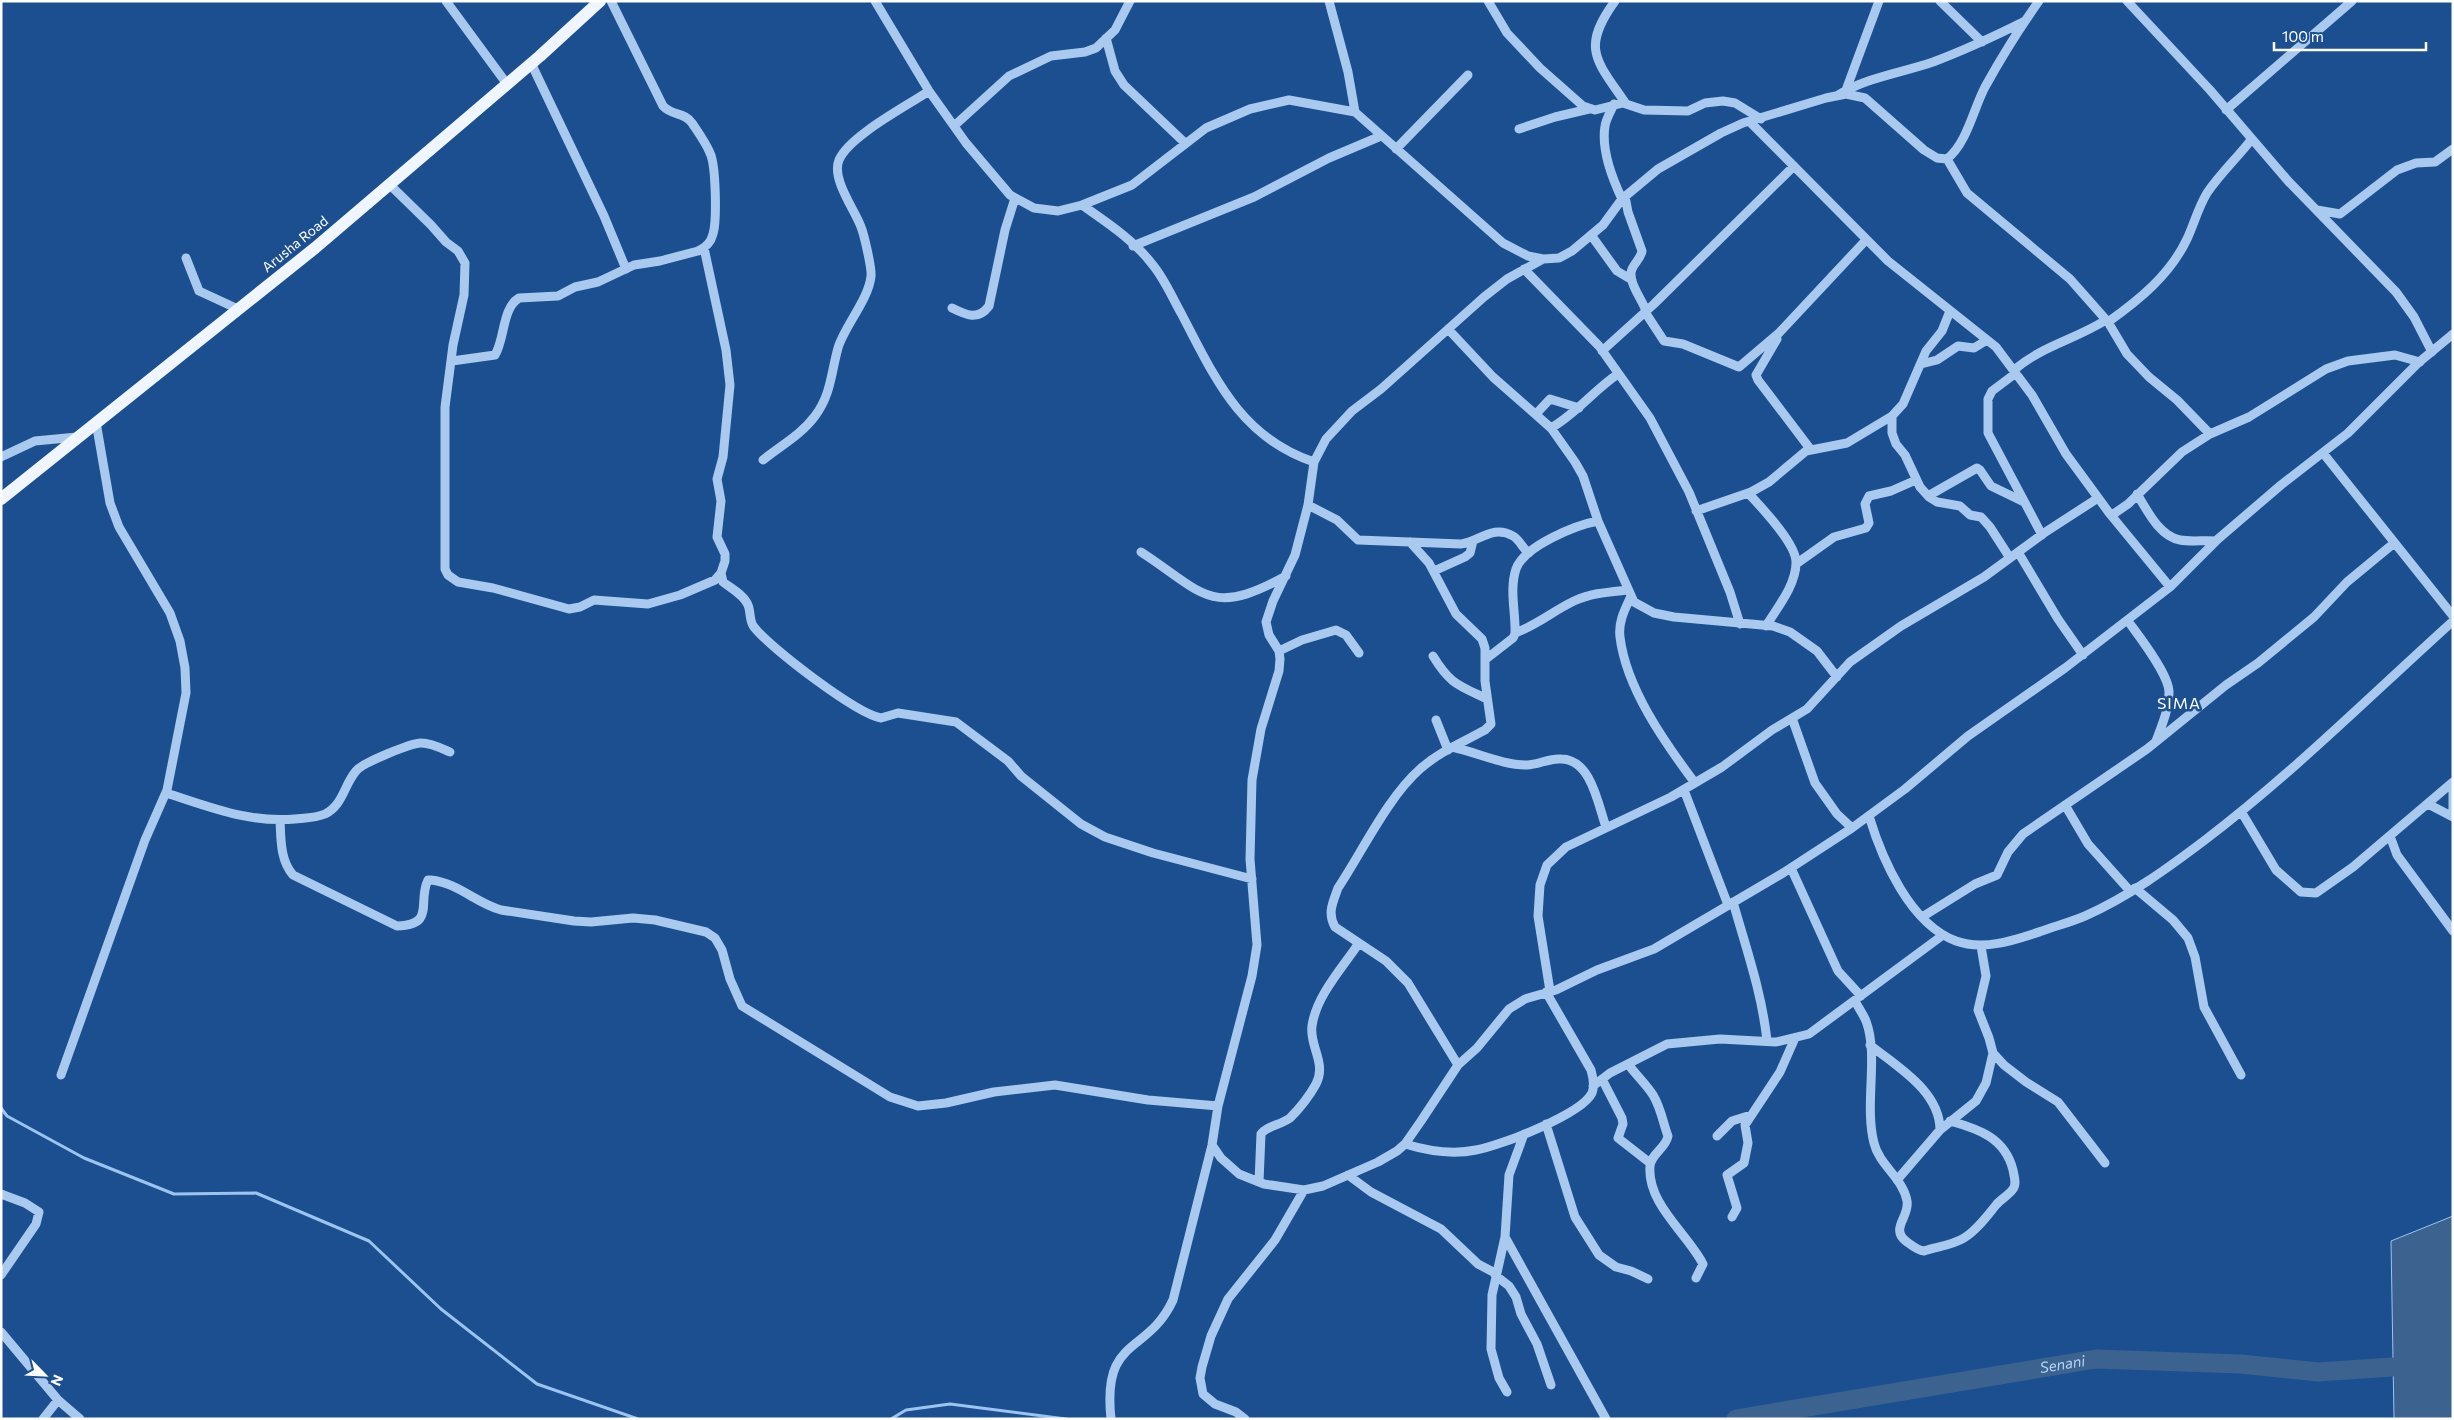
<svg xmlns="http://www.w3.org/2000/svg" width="2454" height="1420" viewBox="0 0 2454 1420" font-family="Commissioner,sans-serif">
	<rect width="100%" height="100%" fill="#1b4f8f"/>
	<path fill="#3c6290" stroke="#9cc4f0" d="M 2453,1216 L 2453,1419 L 2394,1419 L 2391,1241 Z"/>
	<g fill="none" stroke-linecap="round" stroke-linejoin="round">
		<path stroke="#9cc4f0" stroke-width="3" d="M 1,1108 L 7,1116 L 84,1158 L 174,1194 L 256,1193 L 369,1241 L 441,1309 L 537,1384 L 638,1419
			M 891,1419 L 906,1410 L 950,1404 L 1066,1419"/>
		<path stroke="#3c6290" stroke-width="19" id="s1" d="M 1736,1419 L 2096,1359 L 2241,1364 L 2318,1372 L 2392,1367"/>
		<path stroke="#a9c9ee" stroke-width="9" d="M 446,1 L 507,84
			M 875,1 L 929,91 L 966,143 L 1010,195 L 1034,208 L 1058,211 L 1082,205 L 1132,185 L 1206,128 L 1250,109 L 1289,100 L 1355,112 L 1503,243 L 1528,256 L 1543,259 L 1559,258 L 1572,251 L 1603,225 L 1622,199 L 1658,169 L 1721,133 L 1743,123 L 1826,98 L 1846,94 L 1865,98 L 1924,150 L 1937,158 L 1947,159 C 1967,143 1973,110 1985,87 C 2001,58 2019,29 2039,1
			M 1329,1 L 1348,72 L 1355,112
			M 1488,1 L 1507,33 L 1540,68 L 1583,106 L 1595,110 L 1623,103 L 1644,110 L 1688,111 L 1705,103 L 1723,101 L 1735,103 L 1761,119
			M 1615,1 C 1580,49 1597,61 1626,104
			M 1940,1 L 1982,42
			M 2127,1 L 2210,90 L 2289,182 L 2396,292 L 2414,317 L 2432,352
			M 1106,38 L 1115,71 L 1124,85 L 1185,143
			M 531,63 L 604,216 L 626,269
			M 1846,90 L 1879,1
			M 1838,95 C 1868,77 1901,73 1933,62 C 1965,50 1995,36 2025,21
			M 1614,104 C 1611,111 1606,119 1605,126 C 1601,150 1612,178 1622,199
			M 2226,110 L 2352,1
			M 1750,122 L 1888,261 L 1996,347 L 2032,395 L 2066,454 L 2110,514 L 2170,587
			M 954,126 L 1009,76 L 1051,56 L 1085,52 L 1096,48 L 1115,30 L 1130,1
			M 1519,129 L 1555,117 L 1589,109
			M 1396,149 L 1468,75
			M 1947,159 L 1967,193 L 2070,279 L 2108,322 L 2127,354 L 2149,377 L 2177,400 L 2210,434
			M 389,184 L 431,225 L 446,242 L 458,251 L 465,263 L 464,295 L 453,345 L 445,407 L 445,569 L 448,575 L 458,582 L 493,588 L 569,609 L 580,607 L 594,600 L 648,604 L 680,595 L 715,580 L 721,573 L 725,561 L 725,554 L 717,537 L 721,501 L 717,479 L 723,457 L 730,385 L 726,350 L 704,248
			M 1625,196 L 1628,212 L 1642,251 C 1641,258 1635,262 1632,269 C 1627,281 1642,299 1646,311
			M 1082,205 C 1106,222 1134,240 1152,264 C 1164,278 1172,297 1181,313 C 1215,378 1240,437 1314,462
			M 2317,210 L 2340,214 L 2397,170 L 2416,163 L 2435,162 L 2453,149
			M 1591,235 L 1617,271 L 1632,280
			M 1133,246 L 1254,197 L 1329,158 L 1381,136
			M 186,258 L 199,291 L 238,309
			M 1524,269 L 1599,346 L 1650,418 L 1689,492 L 1730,592 L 1740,624
			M 952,308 C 966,315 978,321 989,306 L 1005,230 L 1015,198
			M 1645,312 L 1664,341 L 1683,344 L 1739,367 L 1779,333 L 1866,240
			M 2108,322 C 2139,300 2170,275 2187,239 C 2194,224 2198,208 2207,193 C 2220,174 2237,158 2251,140
			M 1448,329 L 1493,377 L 1551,428 L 1575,462 L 1583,476 L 1598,521 L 1634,602 L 1654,613 L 1674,617 L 1773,626 L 1790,632 L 1817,651 L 1837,677
			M 1777,339 L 1756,375 L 1758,380 L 1811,450
			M 1602,351 L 1654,304 L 1794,166
			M 452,361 L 495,355 C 505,339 502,308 519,298 L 558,296 L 575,287 L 598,282 L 634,265 L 660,261 L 698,251 C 705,248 711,242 713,234 C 717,221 716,165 710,153 C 706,143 698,132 692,123 C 685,112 672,116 663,106 L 611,1
			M 1921,364 L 1937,360 L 1958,346 L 1974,348 L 1987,340
			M 2014,370 C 2042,346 2074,340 2106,320
			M 2016,373 L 1992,391 L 1988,399 L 1988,433 L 2042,535
			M 1536,414 L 1550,399 L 1579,408
			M 1892,416 L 1892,433 L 1896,444 L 1905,455 L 1920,487 L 1929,497 L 1937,502 L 1960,506 L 1970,515 L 1981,517 L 1990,527 L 2010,558
			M 1551,428 C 1577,413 1594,390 1618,374
			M 2323,453 L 2453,616
			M 1,457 L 35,441 L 77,437
			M 763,460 C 780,446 801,435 815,416 C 831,395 831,373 838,348 C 844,327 869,299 871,276 C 872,269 864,234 861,227 C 855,210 831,179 839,160 C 849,136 907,106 929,91
			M 1748,493 C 1761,507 1797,544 1796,563 C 1796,585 1777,608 1766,626
			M 2137,494 C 2147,510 2159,536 2180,540 C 2191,542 2204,540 2216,541
			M 1928,496 L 1977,468 L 1980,470 L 1991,486 L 2024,502
			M 1308,505 L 1337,520 L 1358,540 L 1461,544 C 1479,542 1493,524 1513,536 C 1520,540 1522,548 1529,553
			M 1696,511 L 1751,492 L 1769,482 L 1806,451 L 1847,443 L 1892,416 L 1903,404 L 1926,351 L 1942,331 L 1950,311
			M 2112,515 L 2128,504 L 2182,452 L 2210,434 L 2249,417 L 2326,369 L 2348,361 L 2395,355 L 2420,362
			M 1410,542 L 1429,563 L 1456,614 L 1482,639 L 1485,648 L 1485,681 L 1491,724 L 1485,730 C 1463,742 1439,752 1420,769 C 1388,797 1362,852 1338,888 C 1333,902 1327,913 1335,927 L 1386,961 L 1408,983 L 1458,1065
			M 1141,552 C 1204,593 1210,618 1286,576
			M 2018,552 L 2058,619 L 2083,655
			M 1796,564 L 1834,537 L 1866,528 L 1869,523 L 1865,504 L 1869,496 L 1891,491 L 1916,480
			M 1434,571 L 1465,557 L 1470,553 L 1473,541
			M 721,573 L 723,582 C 732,589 744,595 748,605 C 751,612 749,621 754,627 C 770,648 857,714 881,718 L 898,713 L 956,722 L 1008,761 L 1021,776 L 1081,824 L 1105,837 L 1153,853 L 1252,879
			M 1631,596 C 1625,609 1618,622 1620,637 C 1626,688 1665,743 1695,783
			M 2128,621 C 2138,635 2169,674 2169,692 C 2169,709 2162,725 2156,741
			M 1515,633 C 1537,625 1553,611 1574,601 C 1591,593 1609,592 1628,590
			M 1279,651 L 1302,640 L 1336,630 L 1346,635 L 1359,653
			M 1433,656 C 1450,684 1458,685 1487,699
			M 1486,659 L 1513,638 L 1515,634 C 1516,613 1509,590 1516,569 C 1524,546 1576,525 1598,521
			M 1792,718 L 1815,783 L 1837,814 L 1852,828
			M 1436,720 L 1448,750
			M 1452,747 C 1476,752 1502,765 1527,765 C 1538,765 1549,758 1561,759 C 1591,759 1598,804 1606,827
			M 2453,787 L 2453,810
			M 1684,790 L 1728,905
			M 166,793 C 210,807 248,823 295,819 C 305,818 316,818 325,814 C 343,805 344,785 356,771 C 362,763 411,743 421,743 C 431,743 441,748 450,752
			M 2428,804 L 2453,817
			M 2065,805 L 2088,844 L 2130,891
			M 2242,813 L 2276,870 L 2301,892 L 2316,893 L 2353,867 L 2453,782
			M 1869,816 C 1882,859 1910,924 1956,941 C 1984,951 2015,940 2042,931 C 2056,926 2071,922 2085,916 C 2128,897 2168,868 2205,840 C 2293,773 2371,695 2453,621
			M 280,820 C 281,839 280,860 293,875 L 397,926 C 436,925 417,902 428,880 L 431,880 C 458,883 476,903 501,910 L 574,921 L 591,922 L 633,918 L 655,920 L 706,932 L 715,938 L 722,950 L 730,979 L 742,1006 L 890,1097 L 918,1106 L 946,1103 L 994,1092 L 1055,1085 L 1148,1100 L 1218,1106
			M 2390,836 L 2397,855 L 2453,931
			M 1791,868 L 1838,971 L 1861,996
			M 2135,888 L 2173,920 L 2188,938 L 2195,957 L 2204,1007 L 2241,1075
			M 1733,902 C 1746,948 1762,993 1767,1041
			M 1922,917 L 1975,884 L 1997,875 L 2008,852 L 2023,834 L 2147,749 L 2226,685 L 2258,663 L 2314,617 L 2347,582 L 2393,544
			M 1550,991 L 1538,916 L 1540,885 L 1547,865 L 1566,847 L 1671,797 L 1722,767 L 1772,730 L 1807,709 L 1850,662 L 1901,626 L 1984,577 L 2044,533 L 2098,498
			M 1855,1001 C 1858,1007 1863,1014 1866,1021 C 1879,1055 1864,1105 1874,1143 C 1879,1165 1903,1178 1907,1201 C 1910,1217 1889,1229 1907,1242 C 1913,1246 1917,1250 1924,1251 C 1936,1247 1953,1245 1964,1238 C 1977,1230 1987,1216 1996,1205 C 2001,1199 2009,1195 2013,1189 C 2017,1184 2014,1176 2013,1170 C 2005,1138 1979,1129 1950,1121
			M 1870,1045 C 1896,1066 1940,1091 1940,1130
			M 1993,1053 L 2004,1065 L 2026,1082 L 2058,1102 L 2105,1163
			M 1628,1064 C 1636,1075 1646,1084 1653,1095 C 1661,1108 1663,1123 1668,1136 C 1666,1148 1651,1154 1650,1166 C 1647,1204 1687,1233 1703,1264 L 1696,1278
			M 61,1075 L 145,840 L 167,790 L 186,693 L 185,668 L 180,641 L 170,613 L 119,527 L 110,503 L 96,422
			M 1602,1079 L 1622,1118 L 1623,1124 L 1618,1138 L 1650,1163
			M 1593,1086 L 1610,1073 L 1667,1044 L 1720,1039 L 1776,1042 L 1809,1034 L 1943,935
			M 1546,1124 L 1575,1217 L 1599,1255 L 1616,1267 L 1631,1271 L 1648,1279
			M 1717,1136 L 1732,1121 L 1751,1115
			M 1405,1144 C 1428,1151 1452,1155 1476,1150 C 1500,1146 1582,1114 1592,1093 C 1595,1086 1593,1077 1591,1070 L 1546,992
			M 1212,1145 L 1221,1158 L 1239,1174 L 1264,1184 L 1304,1190 L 1323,1186 L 1378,1162 L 1397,1151 L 1405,1144 L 1421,1121 L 1458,1065 L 1477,1048 L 1509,1009 L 1525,999 L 1556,990 L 1597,970 L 1654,949 L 1783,873 L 1852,828 L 1905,789 L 1968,736 L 2065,668 L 2170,587 L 2218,539 L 2281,485 L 2348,433 L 2418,363 L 2453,334
			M 1348,1175 L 1371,1192 L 1441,1229 L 1478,1264 L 1495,1273
			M 1897,1180 L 1940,1130 L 1976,1101 L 1986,1083 L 1993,1053 L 1989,1038 L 1978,1010 L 1986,976 L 1981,946
			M 1259,1182 L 1261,1134 C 1266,1126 1281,1125 1290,1118 C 1299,1109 1310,1095 1316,1084 C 1327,1063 1309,1046 1312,1026 C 1316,996 1343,967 1359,943
			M 1,1194 L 25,1203 L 39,1212 L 36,1224 L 1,1275
			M 1732,1217 L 1737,1208 L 1727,1175 L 1744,1163 L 1748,1143 L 1745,1125 L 1780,1072 L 1795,1038
			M 1505,1237 L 1606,1419
			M 1495,1275 L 1509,1286 L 1516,1297 L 1521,1314 L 1537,1344 L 1551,1385
			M 1,1332 L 58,1400 L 80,1419
			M 1507,1392 L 1499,1378 L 1491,1349 L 1492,1295 L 1505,1237 L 1509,1175 L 1524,1134
			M 43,1419 L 58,1400
			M 1111,1419 C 1102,1335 1147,1356 1173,1300 L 1212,1145 L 1218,1106 L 1252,976 L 1257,945 L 1250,859 L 1252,780 L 1261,729 L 1279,671 L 1280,659 L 1279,651 L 1269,635 L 1266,622 L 1273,601 L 1295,555 L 1308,505 L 1314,462 L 1326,439 L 1352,411 L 1381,389 L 1484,297 L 1507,279 L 1543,259
			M 1245,1419 L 1236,1412 L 1215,1404 L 1203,1394 L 1200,1378 L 1202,1367 L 1211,1336 L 1228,1299 L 1275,1240 L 1304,1190"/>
		<path stroke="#f0f6ff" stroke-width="12" d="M 1,499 L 315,248 L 540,56 L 600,1"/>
	</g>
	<g text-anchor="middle" stroke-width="5" stroke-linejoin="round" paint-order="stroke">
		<g font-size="14" fill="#fff" stroke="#1b4f8f">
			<text transform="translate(295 244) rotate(-39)" y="5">Arusha Road</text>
		</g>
		<g font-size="15" font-style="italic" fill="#b5d3f5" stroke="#1b4f8f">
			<text dy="5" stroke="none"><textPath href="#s1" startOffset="331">Senani</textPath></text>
		</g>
		<g font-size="16" letter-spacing="1" fill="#fff" stroke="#1b4f8f">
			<text x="2179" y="709">SIMA</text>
		</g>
	</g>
	<rect width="2454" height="1420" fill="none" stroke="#ffffff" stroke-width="5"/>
	<g transform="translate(45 1375) rotate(114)" stroke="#1b4f8f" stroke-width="4" paint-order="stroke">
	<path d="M0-4L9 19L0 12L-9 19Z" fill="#ffffff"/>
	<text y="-8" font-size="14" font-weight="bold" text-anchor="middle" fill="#ffffff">N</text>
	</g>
	<path d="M2274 42v8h152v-8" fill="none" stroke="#ffffff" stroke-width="2.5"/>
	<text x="2282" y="42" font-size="15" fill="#ffffff" stroke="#1b4f8f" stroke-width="4" paint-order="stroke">100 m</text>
</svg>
